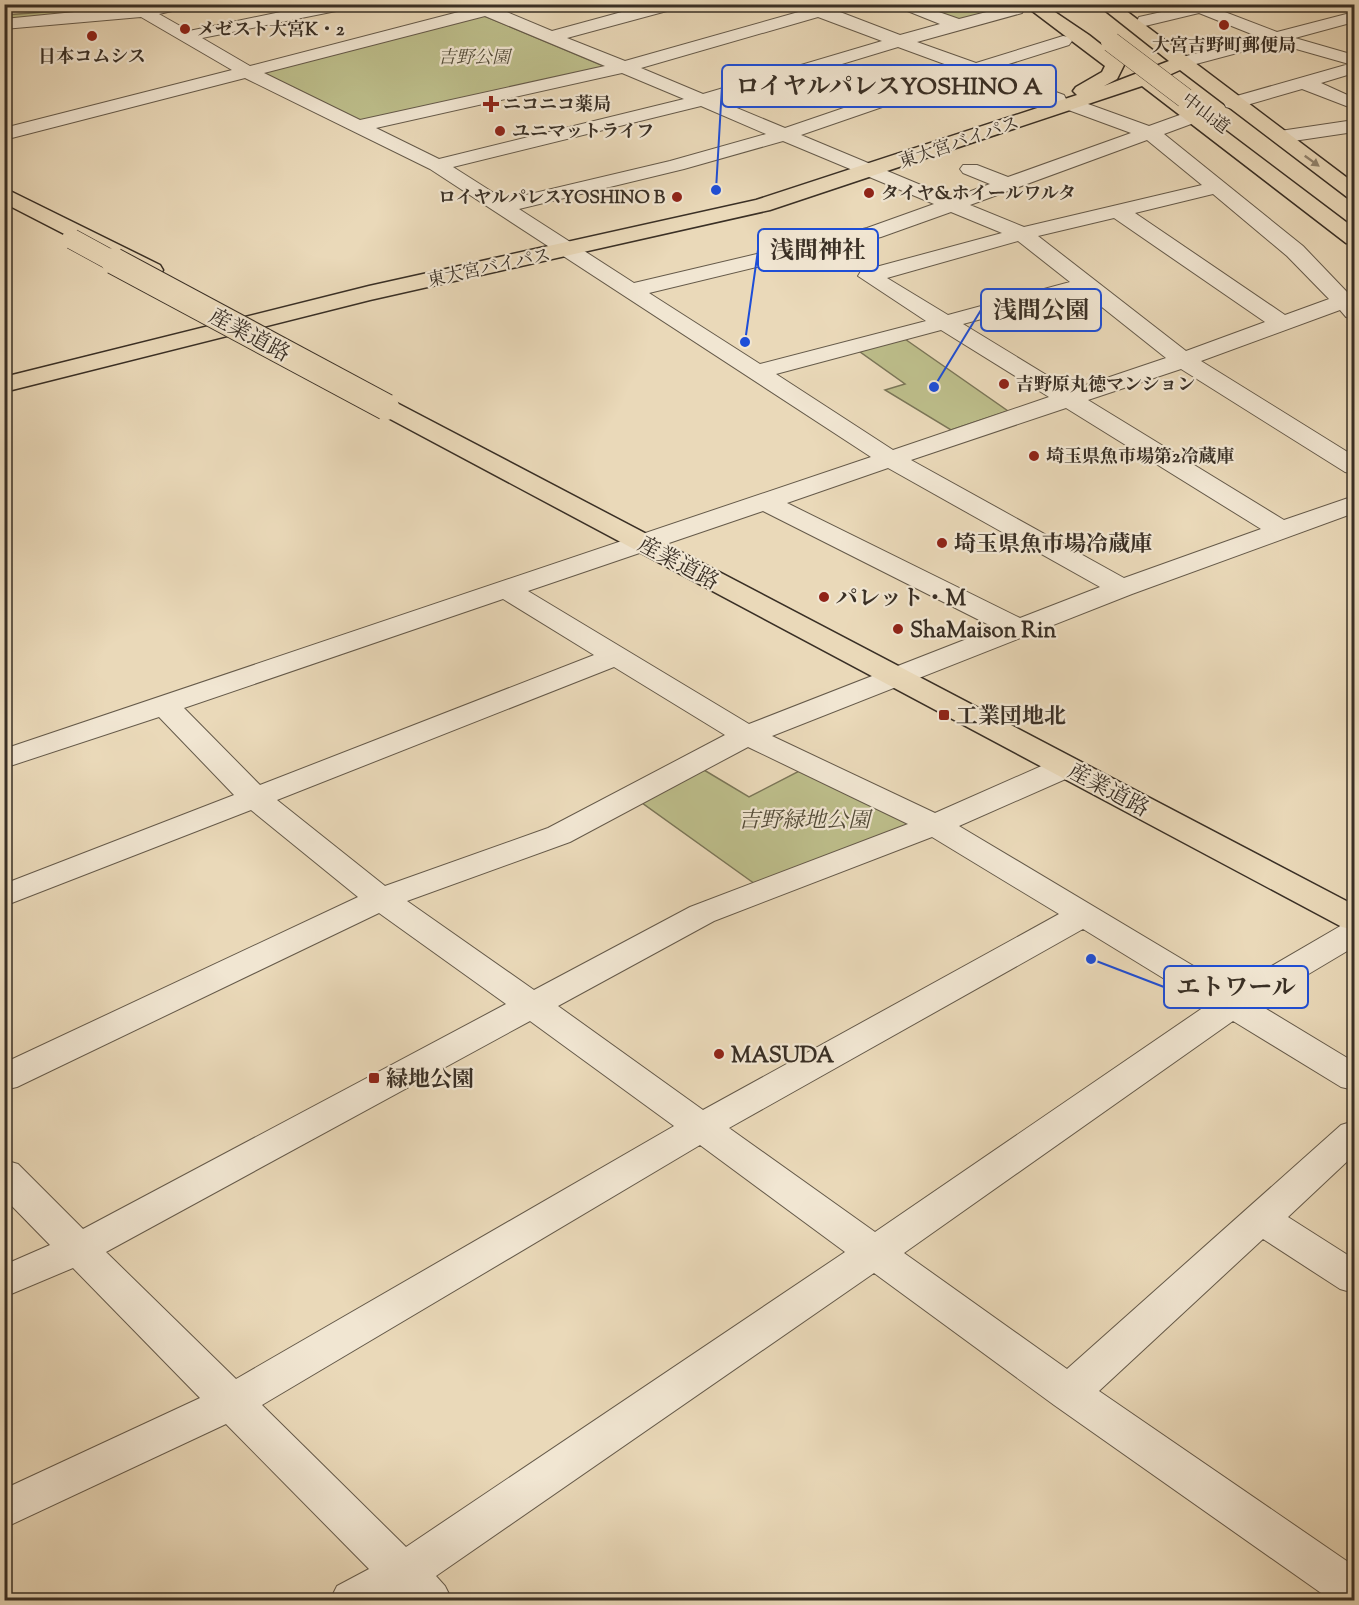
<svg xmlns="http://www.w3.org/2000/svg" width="1359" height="1605" viewBox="0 0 1359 1605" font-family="'Sorts Mill Goudy','Noto Serif JP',serif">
	<rect width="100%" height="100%" fill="#ead9b9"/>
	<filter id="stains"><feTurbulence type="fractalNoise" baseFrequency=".00333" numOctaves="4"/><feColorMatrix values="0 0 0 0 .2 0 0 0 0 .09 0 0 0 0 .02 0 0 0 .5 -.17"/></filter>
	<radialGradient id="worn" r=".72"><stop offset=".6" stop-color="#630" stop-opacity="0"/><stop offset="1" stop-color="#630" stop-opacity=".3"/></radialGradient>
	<path fill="#bdbe8b" stroke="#7b7658" stroke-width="1.5" d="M 84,5 L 137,5 L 142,10 L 5,23 L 5,15 L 84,9 Z
		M 903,5 L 985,5 L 998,9 L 956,21 Z
		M 482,15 L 606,67 L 360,122 L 258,72 Z
		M 902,337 L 1008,411 L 951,430 L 885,390 L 905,384 L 856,349 Z
		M 699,767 L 749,797 L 803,769 L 908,818 L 910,827 L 755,884 L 638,800 Z"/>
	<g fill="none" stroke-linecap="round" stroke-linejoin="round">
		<g stroke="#655a4a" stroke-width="2">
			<path id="minor" d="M 155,4 L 187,4 L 185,8 L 159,14 L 189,31 L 319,4 L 354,4 L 346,9 L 202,38 L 250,66 L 470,9 L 464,4 L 501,4 L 502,10 L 552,31 L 651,4 L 680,4 L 678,8 L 567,38 L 625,61 L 802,11 L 793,4 L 827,7 L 900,35 L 940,24 L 890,4 L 916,4 L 959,19 L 1018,4 L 1024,9 L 1022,13 L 917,42 L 976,63 L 1063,36 L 1069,37 L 1072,41 L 1069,45 L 993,69 L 1064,95 L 1066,99 L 1077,100 L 1149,126 L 1188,112 L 1202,112 L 1204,116 L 1202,120 L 1164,134 L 1303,246 L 1347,292 L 1354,290 L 1354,319 L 1346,317 L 1340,310 L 1201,361 L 1354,456 L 1354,474 L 1345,472 L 1181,369 L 1088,400 L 1284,520 L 1354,496 L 1354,513 L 1132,594 L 772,736 L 935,813 L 1055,760 L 1066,758 L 1077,760 L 1081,767 L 1077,774 L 959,826 L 1232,989 L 1342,925 L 1354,922 L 1354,947 L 1258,1004 L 1354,1062 L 1354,1090 L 1341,1087 L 1233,1021 L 904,1253 L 1067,1369 L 1341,1125 L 1354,1121 L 1354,1155 L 1288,1217 L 1354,1259 L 1354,1293 L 1340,1289 L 1263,1239 L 1099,1391 L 1354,1566 L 1354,1600 L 1331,1600 L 1054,1405 L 874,1273 L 436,1576 L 445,1586 L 452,1600 L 330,1600 L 337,1586 L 369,1569 L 226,1424 L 4,1528 L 4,1489 L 200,1398 L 73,1268 L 4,1297 L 4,1265 L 50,1245 L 4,1198 L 4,1160 L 18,1164 L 83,1229 L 506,1004 L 379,913 L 17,1087 L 4,1090 L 4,1063 L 358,897 L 251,810 L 4,906 L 4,884 L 234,795 L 159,717 L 4,768 L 4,749 L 871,457 L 430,169 L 245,78 L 4,140 L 4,128 L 232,70 L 141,17 L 4,29 L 4,19 ZM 485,16 L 605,66 L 360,120 L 264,73 ZM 818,17 L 882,41 L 703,94 L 641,68 ZM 898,47 L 958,69 L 785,128 L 720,101 ZM 622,73 L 684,99 L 439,159 L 376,128 ZM 975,75 L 1050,103 L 1061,104 L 1063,108 L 1131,133 L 1008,177 L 977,165 L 963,165 L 960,169 L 963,173 L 990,184 L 952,198 L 801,135 ZM 701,106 L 766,134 L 670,161 L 505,200 L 453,167 ZM 1147,140 L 1202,185 L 1024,227 L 970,205 ZM 783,141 L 934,204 L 867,228 L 634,283 L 519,209 L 684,169 ZM 1213,194 L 1287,256 L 1329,299 L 1285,315 L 1135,213 ZM 951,212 L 1002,233 L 861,271 L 858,276 L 926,321 L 760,364 L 649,293 L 881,237 ZM 1114,218 L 1265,322 L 1186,351 L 1038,236 ZM 1018,241 L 1070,282 L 948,315 L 887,278 ZM 1083,292 L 1166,358 L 1071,390 L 963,324 ZM 941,330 L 1049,397 L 893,450 L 776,374 ZM 1066,408 L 1261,529 L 1124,578 L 911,460 ZM 888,468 L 1100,587 L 1020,618 L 787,503 ZM 763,511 L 995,628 L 749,724 L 528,591 ZM 503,599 L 594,655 L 260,785 L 184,708 ZM 614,667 L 725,735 L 548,828 L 385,886 L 277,800 ZM 748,747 L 908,824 L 690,907 L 534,990 L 407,901 L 570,842 ZM 932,837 L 1059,914 L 703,1110 L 558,1006 L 714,921 ZM 1083,929 L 1207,1005 L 875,1232 L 729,1128 ZM 530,1021 L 674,1126 L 236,1379 L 106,1252 ZM 700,1145 L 845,1252 L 406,1547 L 262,1405 Z
				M 1182,4 L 1220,4 L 1217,9 L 1277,32 L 1354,12 L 1354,22 L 1295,38 L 1354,55 L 1354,73 L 1321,83 L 1354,98 L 1354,109 L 1302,89 L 1233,109 L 1226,107 L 1224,103 L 1226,99 L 1349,64 L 1275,43 L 1181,68 L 1175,67 L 1172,63 L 1175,59 L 1259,37 L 1199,13 L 1145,26 L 1137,21 L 1139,17 L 1184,7 Z
				M 1354,120 L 1354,132 L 1280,143 L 1270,137 L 1280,131 Z"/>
		</g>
		<g stroke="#392f25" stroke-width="3">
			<path id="major" d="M 4,188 L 160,265 L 163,270 L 160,275 L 144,275 L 4,203 Z
				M 386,399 L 395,402 L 1354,905 L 1354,930 L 1342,927 L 377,412 L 373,407 L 377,402 Z"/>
		</g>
		<g stroke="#392f25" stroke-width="3">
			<path id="highway" d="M 1023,4 L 1043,4 L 1089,35 L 1122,61 L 1124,65 L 1117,79 L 1104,86 L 1169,61 L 1097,4 L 1117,4 L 1354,183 L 1354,199 L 1347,197 L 1180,70 L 1158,80 L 1354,228 L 1354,244 L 1346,243 L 1142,86 L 770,210 L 370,300 L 4,392 L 4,377 L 369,286 L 756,200 L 1077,95 L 1073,91 L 1076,87 L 1102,72 L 1105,66 Z"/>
		</g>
		<use href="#minor" fill="#f1e6d2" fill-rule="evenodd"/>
		<use href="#major" fill="#ead9b9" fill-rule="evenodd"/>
		<use href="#highway" fill="#ead9b9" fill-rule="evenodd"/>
		<g stroke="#392f25" stroke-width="21" stroke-linecap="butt">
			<path id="major-bridge-far1" d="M 72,239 L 116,263"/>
		</g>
		<g stroke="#392f25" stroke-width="28" stroke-linecap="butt">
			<path id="major-bridge" d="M 114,261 L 386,407"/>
		</g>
		<g stroke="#392f25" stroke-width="21" stroke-linecap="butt">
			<path id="highway-bridge" d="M 1111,42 L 1185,98"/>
		</g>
		<use href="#major-bridge-far1" stroke="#ead9b9" stroke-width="20"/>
		<use href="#major-bridge" stroke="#ead9b9" stroke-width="26"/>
		<use href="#highway-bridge" stroke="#ead9b9" stroke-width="20"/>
	</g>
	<defs><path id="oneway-solid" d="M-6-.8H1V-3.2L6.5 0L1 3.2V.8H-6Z" transform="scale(1.5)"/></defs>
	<use fill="#92846f" href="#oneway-solid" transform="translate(1312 161) rotate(36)"/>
	<g fill="#8f2418" stroke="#f1e6d2" stroke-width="2">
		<circle cx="1224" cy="25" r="6"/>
		<circle cx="185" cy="29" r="6"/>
		<circle cx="92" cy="36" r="6"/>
		<path d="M488 95h6v6h6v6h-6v6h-6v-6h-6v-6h6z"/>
		<circle cx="500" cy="131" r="6"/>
		<circle cx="869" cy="193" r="6"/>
		<circle cx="677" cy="197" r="6"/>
		<circle cx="1004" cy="384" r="6"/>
		<circle cx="1034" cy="456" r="6"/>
		<circle cx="942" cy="543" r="6"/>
		<circle cx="824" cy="597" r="6"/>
		<circle cx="898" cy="629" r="6"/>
		<rect x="938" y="709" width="12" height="12" rx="3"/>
		<circle cx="719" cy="1054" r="6"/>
		<rect x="368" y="1072" width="12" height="12" rx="3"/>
	</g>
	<g text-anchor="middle" stroke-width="4.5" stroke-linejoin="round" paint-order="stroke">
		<g font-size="18" font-weight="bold" fill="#392f25" stroke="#f1e6d2" text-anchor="start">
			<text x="197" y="35">メゼスト大宮K・2</text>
			<text x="1224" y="51" text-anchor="middle">大宮吉野町郵便局</text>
			<text x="92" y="62" text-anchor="middle">日本コムシス</text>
			<text x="503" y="110">ニコニコ薬局</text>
			<text x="512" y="137">ユニマットライフ</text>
			<text x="881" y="199">タイヤ&amp;ホイールワルタ</text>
			<text x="665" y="203" text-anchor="end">ロイヤルパレスYOSHINO B</text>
			<text x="1016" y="390">吉野原丸徳マンション</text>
			<text x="1046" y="462">埼玉県魚市場第2冷蔵庫</text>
		</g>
		<g font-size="18" font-style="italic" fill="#534c39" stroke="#f1e6d2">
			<text x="474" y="63">吉野公園</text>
		</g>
		<g font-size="18" fill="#392f25" stroke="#f1e6d2">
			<text transform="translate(1206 113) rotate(37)" y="6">中山道</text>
			<text transform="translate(959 142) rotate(-19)" y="6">東大宮バイパス</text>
			<text transform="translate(489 267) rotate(-12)" y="6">東大宮バイパス</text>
		</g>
		<g font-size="22" fill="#392f25" stroke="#f1e6d2">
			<text transform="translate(250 334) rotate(28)" y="8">産業道路</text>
			<text transform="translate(679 562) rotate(28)" y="8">産業道路</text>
			<text transform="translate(1109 789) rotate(28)" y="8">産業道路</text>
		</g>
		<g font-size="22" font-weight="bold" fill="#392f25" stroke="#f1e6d2" text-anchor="start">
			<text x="954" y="551">埼玉県魚市場冷蔵庫</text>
			<text x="836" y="605">パレット・M</text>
			<text x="910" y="637">ShaMaison Rin</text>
			<text x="956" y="723">工業団地北</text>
			<text x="731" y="1062">MASUDA</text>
			<text x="386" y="1086">緑地公園</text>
		</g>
		<g font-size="22" font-style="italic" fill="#534c39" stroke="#f1e6d2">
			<text x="804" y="827">吉野緑地公園</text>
		</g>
	</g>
	<path fill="none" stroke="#1d4ed8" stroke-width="2" d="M716 190L722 86M745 342L758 250M934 387L981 310M1091 959L1164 987"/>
	<g fill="#1d4ed8" stroke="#f1e6d2" stroke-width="2">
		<circle cx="716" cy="190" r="6"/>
		<circle cx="745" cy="342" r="6"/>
		<circle cx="934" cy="387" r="6"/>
		<circle cx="1091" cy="959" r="6"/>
	</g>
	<g fill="#f1e6d2" stroke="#1d4ed8" stroke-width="2">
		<rect x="722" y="65" width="334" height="42" rx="6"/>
		<rect x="758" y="229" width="120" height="42" rx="6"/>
		<rect x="981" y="289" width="120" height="42" rx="6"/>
		<rect x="1164" y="966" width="144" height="42" rx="6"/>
	</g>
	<g font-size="24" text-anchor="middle" font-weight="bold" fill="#392f25">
		<text x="889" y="94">ロイヤルパレスYOSHINO A</text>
		<text x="818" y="258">浅間神社</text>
		<text x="1041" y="318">浅間公園</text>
		<text x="1236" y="995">エトワール</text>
	</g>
	<rect width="1359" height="1605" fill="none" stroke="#ead9b9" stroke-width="24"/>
	<rect x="6" y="6" width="1347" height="1593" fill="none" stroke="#392f25" stroke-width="3"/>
	<rect x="12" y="12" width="1335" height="1581" fill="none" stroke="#392f25" stroke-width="1.5"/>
	<rect width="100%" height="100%" filter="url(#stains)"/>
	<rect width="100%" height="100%" fill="url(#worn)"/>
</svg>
